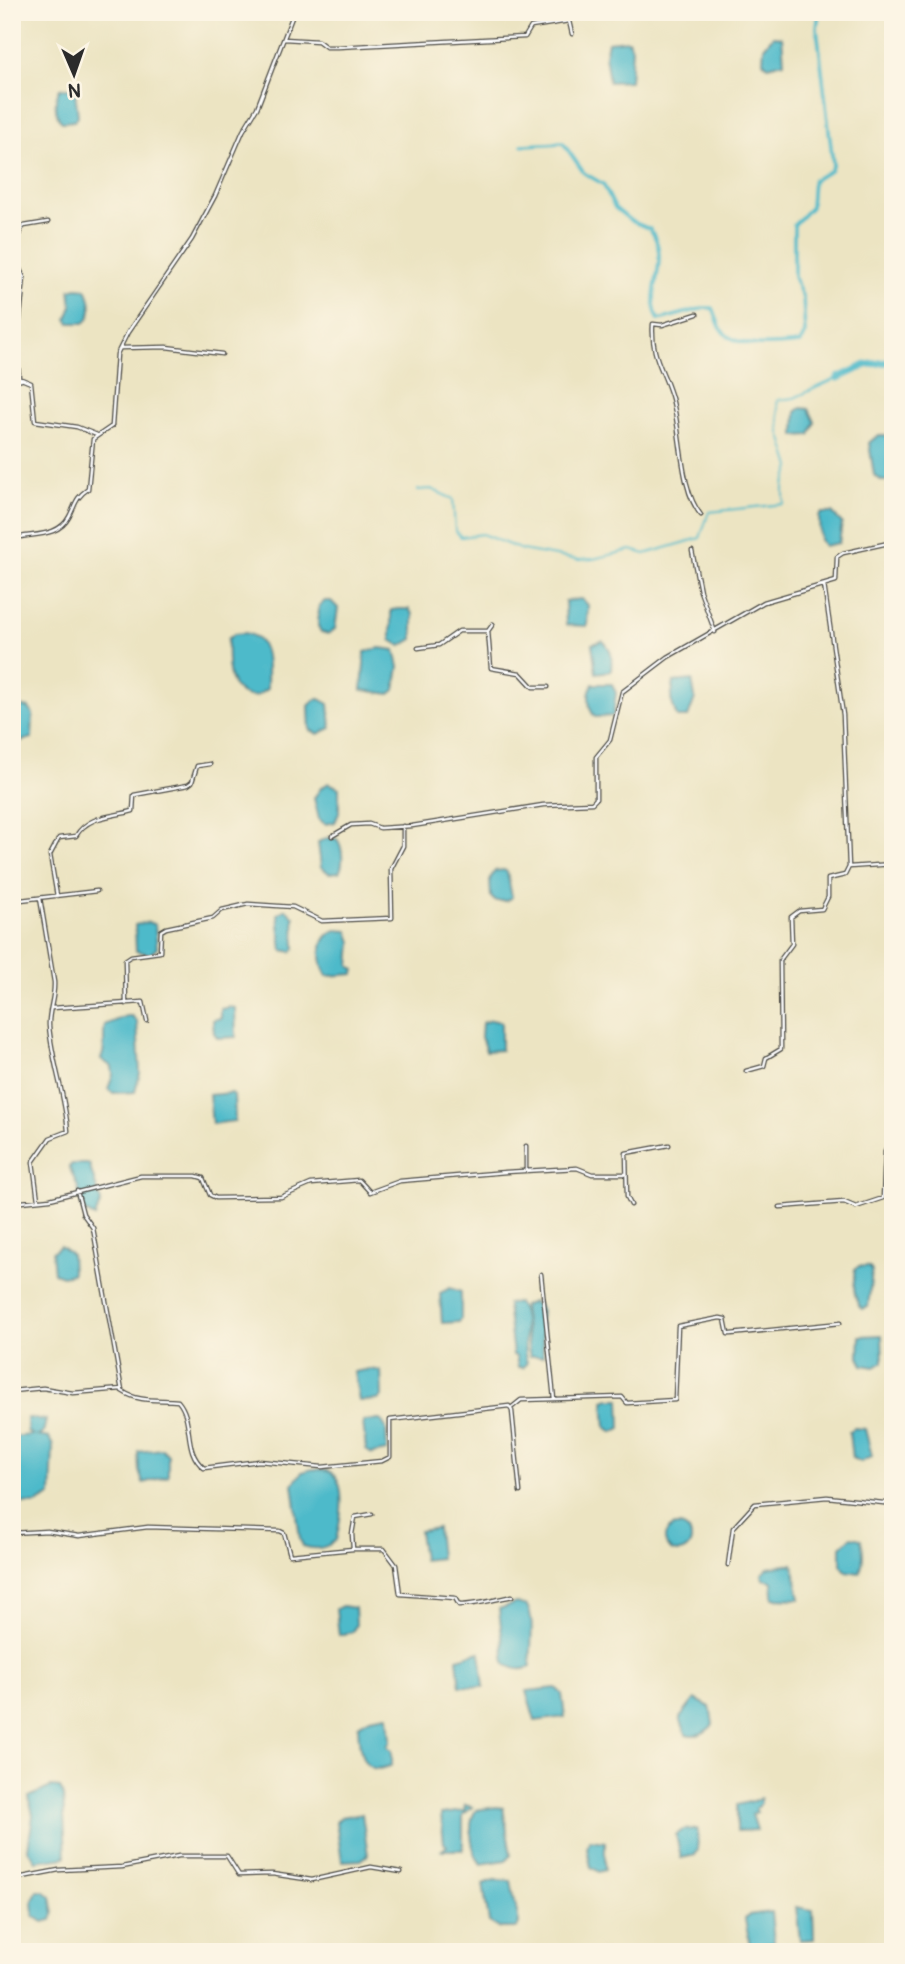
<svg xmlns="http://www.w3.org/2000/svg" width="905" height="1964" viewBox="0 0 905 1964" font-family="Pangolin,sans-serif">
	<rect width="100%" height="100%" fill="#fcf5e5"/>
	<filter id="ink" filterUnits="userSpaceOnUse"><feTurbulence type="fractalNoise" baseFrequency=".0143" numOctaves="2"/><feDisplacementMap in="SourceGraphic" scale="14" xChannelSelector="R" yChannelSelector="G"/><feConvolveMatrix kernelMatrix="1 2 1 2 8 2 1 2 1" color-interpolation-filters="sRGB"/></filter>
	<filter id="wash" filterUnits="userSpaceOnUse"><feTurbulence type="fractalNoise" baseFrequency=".00686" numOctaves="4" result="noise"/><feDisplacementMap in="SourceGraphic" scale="28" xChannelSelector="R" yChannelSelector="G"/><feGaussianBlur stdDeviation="1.57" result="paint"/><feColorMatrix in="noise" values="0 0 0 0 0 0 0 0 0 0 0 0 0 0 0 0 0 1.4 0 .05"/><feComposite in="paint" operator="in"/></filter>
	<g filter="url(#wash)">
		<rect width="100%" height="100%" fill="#ece4c2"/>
		<path fill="#4ebaca" stroke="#3c727a" stroke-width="2" d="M 773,36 L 782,37 L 784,62 L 768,66 L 763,61 L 764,47 Z
			M 628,40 L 632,48 L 630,81 L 609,82 L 605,55 L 608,42 Z
			M 67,88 L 75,91 L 78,116 L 74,121 L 62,122 C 54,115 54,98 60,89 Z
			M 77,288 L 86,289 C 91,299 95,315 84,323 L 70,323 L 67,319 L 72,306 L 70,290 Z
			M 801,408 L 809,409 L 815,422 L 810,435 L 795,436 L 796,412 Z
			M 877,436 L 893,436 L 893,481 L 882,481 L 874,475 L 869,443 Z
			M 822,513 L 832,513 L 842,523 L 839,543 L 824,546 L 820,540 L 819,516 Z
			M 581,599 L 588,605 L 587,626 L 566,625 L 565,601 Z
			M 325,601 L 331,601 L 338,608 L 335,629 L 328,634 L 321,632 L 318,626 L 319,606 Z
			M 398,609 L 409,609 L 413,615 L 413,639 L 401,646 L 391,640 L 391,610 Z
			M 245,633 C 271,638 267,667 267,689 L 256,696 C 226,699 227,662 228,639 L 234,634 Z
			M 603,641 C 613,650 612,659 611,671 L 596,673 L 592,644 Z
			M 380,648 L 395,650 L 399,667 L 395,690 L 390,694 L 362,690 L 365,652 Z
			M 692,680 L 695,698 L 688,717 L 677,717 L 671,700 L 674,682 Z
			M 593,684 L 612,684 L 616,693 L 613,716 L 595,717 C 588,709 587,693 593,684 Z
			M 320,699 L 329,704 L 331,728 L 318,734 L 310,730 L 309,706 L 314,700 Z
			M 12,705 L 29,708 L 33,714 L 32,738 L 12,744 Z
			M 329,783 L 339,788 L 339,813 L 335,822 L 325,824 L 319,819 L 314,798 L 321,788 Z
			M 327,838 L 337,839 C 343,847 344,865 339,872 L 329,873 L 321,867 L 318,842 Z
			M 504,870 L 507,872 L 512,897 L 506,901 L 495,901 L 491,897 L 490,879 L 495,871 Z
			M 286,909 L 294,917 L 295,948 L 292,952 L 282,950 L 278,914 Z
			M 148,922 L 155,925 L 157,948 L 150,954 L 136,951 L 135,925 Z
			M 336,930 L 348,931 L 352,942 L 350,966 L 355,970 L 354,974 L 327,976 C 318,961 318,937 336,930 Z
			M 230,1007 L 235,1008 L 236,1037 L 218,1038 L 214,1033 L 213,1020 L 221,1018 L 221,1009 Z
			M 126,1016 L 132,1016 L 137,1022 L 140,1073 L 135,1092 L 113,1093 L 108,1089 L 113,1075 L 112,1067 L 101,1059 C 107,1047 102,1037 105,1025 Z
			M 491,1020 L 501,1022 L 501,1050 L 486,1051 L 481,1037 L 482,1023 Z
			M 231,1093 L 234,1095 L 235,1121 L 212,1124 L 209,1095 Z
			M 72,1164 L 89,1164 L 101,1202 L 95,1217 L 83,1211 L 78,1187 L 69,1167 Z
			M 60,1246 L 71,1254 L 72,1274 L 62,1276 L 54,1273 L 52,1252 Z
			M 859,1266 L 869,1267 L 872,1271 L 868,1307 L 862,1309 C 853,1300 853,1281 855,1269 Z
			M 450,1288 L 461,1292 L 461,1319 L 459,1322 L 442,1323 L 440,1293 Z
			M 533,1302 L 541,1308 L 540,1324 L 542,1324 L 543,1356 L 530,1356 L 529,1352 L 523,1306 Z
			M 517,1303 C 531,1316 520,1349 527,1362 L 523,1368 L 518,1367 L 516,1356 L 513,1355 L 507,1304 Z
			M 882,1335 L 883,1362 L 875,1367 L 863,1365 L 859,1357 L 860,1336 Z
			M 370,1369 L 381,1371 L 382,1396 L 378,1400 L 359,1401 L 354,1372 Z
			M 609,1399 L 620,1399 L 621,1428 L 613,1432 L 606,1427 L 604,1401 Z
			M 27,1418 L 46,1420 L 43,1433 L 38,1436 L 49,1438 L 53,1446 L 51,1496 L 36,1504 L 17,1503 L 12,1497 L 12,1437 L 32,1435 L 27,1431 Z
			M 381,1420 L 386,1428 L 387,1451 L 372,1454 L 366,1450 L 363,1421 Z
			M 854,1428 L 865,1429 L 872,1456 L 861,1462 L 852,1458 L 849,1432 Z
			M 162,1449 L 168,1455 L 168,1476 L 143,1483 L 139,1471 L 138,1452 Z
			M 313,1469 C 320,1470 329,1469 334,1475 C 347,1488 340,1523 336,1540 C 325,1549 316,1550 303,1546 L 300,1539 L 293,1484 L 302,1472 Z
			M665 1539a13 13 0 1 1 26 0a13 13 0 1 1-26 0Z
			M 437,1528 L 440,1558 L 423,1560 L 419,1531 Z
			M 851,1537 L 861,1539 C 864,1551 864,1561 860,1573 L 846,1571 L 841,1565 L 841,1547 Z
			M 793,1564 L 800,1599 L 773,1598 L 772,1581 L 763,1579 L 762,1574 L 768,1568 Z
			M 516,1603 L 527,1606 C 536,1621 529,1650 531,1667 C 522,1671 513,1669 505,1664 L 499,1609 Z
			M 342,1606 L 355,1608 L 356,1625 L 352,1632 L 339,1635 L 336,1609 Z
			M 480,1652 L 484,1687 L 460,1686 L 457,1658 Z
			M 556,1688 L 562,1694 L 565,1717 L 535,1721 L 526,1691 Z
			M 695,1699 L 710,1707 L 713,1724 C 707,1733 696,1737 686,1734 L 680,1718 Z
			M 388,1715 L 390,1741 L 387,1746 L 392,1751 L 392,1765 C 361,1779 359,1750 358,1725 L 370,1718 Z
			M 51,1787 L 60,1788 L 63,1794 L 66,1857 L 36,1861 L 28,1849 L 33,1815 L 29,1797 Z
			M 761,1799 L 761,1803 L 755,1809 L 757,1812 L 752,1814 L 757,1830 L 737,1831 L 737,1805 Z
			M 465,1805 L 472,1807 L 463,1815 L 463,1850 L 442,1850 L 447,1846 L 444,1843 L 441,1814 L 464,1811 Z
			M 496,1807 L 503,1808 L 511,1855 L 506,1860 L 481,1864 C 471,1852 467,1823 476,1810 Z
			M 362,1814 L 368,1855 L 361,1860 L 342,1861 L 336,1822 L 341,1817 Z
			M 697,1829 L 698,1850 L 695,1855 L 681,1858 L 676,1835 L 683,1830 Z
			M 590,1840 L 605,1842 L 605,1870 L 599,1872 L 591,1867 L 587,1848 Z
			M 494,1880 L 511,1881 L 519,1923 L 517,1928 L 499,1928 L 489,1922 L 483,1884 Z
			M 37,1891 L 44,1891 L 51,1897 L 54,1914 L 52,1920 L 43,1922 L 34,1916 L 33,1900 Z
			M 796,1907 L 813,1910 L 814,1939 L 800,1940 Z
			M 771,1912 L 774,1943 L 750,1946 L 745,1919 L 749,1915 Z"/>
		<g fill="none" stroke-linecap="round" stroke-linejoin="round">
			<path stroke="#4ebaca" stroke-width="2" d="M 418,490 L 431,489 L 453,499 L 455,530 L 461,537 L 482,534 L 522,550 L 578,560 L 593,559 L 631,550 L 645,554 L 700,538 L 709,512 L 784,504 L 784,486 L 791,467 L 780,432 L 777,400 L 794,398 L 838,378"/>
			<path stroke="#4ebaca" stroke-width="3.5" d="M 522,145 L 563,143 L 584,173 L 603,184 L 615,208 L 631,221 L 650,229 C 673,260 643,293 659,320 L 704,308 L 713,308 C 717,316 718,327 724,333 C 743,350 778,345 800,343 L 805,333 L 803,298 L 794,277 L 794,225 L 811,207 L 813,180 L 830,171 L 833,164 L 817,28 L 819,12"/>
			<path stroke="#4ebaca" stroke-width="7" d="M 838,378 L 866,365 L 893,361"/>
		</g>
	</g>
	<g filter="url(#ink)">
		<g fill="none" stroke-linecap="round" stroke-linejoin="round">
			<g stroke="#484742" stroke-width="5">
				<path id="minor" d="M 569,21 L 572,34
					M 284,39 L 318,41 L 326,47 L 338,47 L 525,37 L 531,27 L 569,21 L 572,12
					M 48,222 L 24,226 L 20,231 L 17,263 L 24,278 L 17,346 L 19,378 L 31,383 L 35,421 L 77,427 L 97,435
					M 697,314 L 662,325 L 653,324 C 651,357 662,366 671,395 C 682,429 679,489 701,515
					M 121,348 L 166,347 L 222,354
					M 12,382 L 21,380
					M 12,539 C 31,533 58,538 69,517 C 76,504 75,498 88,489 L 93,439 L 112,426 L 117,354 L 128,332 L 192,239 L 215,196 L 243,131 L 257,108 L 294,12
					M 692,551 L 700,591 L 715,632
					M 493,624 L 488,631 L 491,668 L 520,673 L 533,687 L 548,687
					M 418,648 L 439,645 L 459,631 L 488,631
					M 332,836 L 351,825 L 369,824 L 380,828 L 412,826 L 543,805 L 592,803 L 596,799 L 596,757 L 610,740 L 622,692 L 668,657 L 764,602 L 836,581 L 837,557 L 843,553 L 893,542
					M 849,867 L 893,864
					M 57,896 L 50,855 L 59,838 L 76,836 C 88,815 112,817 133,811 L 134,795 L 188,785 L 192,782 L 197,766 L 210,764
					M 12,901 L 97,891
					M 126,1004 L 125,960 L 131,956 L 160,952 L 161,931 L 166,928 L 213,918 L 222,910 L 248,904 L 293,907 L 322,921 L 392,918 L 391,869 L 403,846 L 403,826
					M 52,1008 L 143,1002 L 147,1021
					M 746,1071 L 764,1066 L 766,1058 L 781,1049 L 780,960 L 792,944 L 791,917 L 799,911 L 822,909 L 828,897 L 828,879 L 845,875 L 849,867 L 843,715 L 824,585
					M 526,1171 L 526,1146
					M 77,1191 L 83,1214 L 93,1228 L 122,1391 C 140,1403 157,1399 178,1401 C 195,1421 182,1451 204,1468 L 259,1461 L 322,1467 L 382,1461 L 390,1457 L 390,1420 L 509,1406 L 512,1411 L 520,1492
					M 38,1200 L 33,1162 L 50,1138 L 68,1131 C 65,1095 52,1061 49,1026 C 48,1011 55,998 54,982 L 40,898
					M 12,1203 L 50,1199 L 141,1176 L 196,1176 L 203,1178 L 210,1195 L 216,1198 L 281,1197 L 311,1184 L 359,1180 L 370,1192 L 400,1181 L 506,1172 L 577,1168 L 592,1174 L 626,1174
					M 631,1205 L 627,1197 L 626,1153 L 669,1145
					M 780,1207 L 844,1202 L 856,1207 L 883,1198 L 885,1152 L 893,1126
					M 541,1274 L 554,1399
					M 12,1391 L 43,1388 L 73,1393 L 122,1389
					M 511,1408 L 521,1400 L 622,1397 L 627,1403 L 675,1400 L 678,1326 L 720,1318 L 725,1319 L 728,1334 L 731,1334 L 840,1323
					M 372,1514 L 355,1517 L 352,1534 L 353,1549 L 384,1549 L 396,1565 L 400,1594 L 455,1598 L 459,1605 C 476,1605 494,1600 512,1596
					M 12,1533 L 47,1531 L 79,1536 L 148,1527 L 280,1531 L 284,1533 L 290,1555 L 353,1549
					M 728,1565 L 733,1528 L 755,1504 L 827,1497 L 893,1504
					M 12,1879 L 59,1870 L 122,1867 L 179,1856 L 227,1856 L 239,1875 L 272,1874 L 312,1880 L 371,1867 L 401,1872"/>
			</g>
			<use href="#minor" stroke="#fff" stroke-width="2.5"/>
		</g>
	</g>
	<rect width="905" height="1964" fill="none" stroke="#fcf5e5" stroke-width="42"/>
	<g transform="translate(74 74) rotate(178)" stroke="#fcf5e5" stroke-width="5" paint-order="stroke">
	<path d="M0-5L12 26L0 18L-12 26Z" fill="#2b2b2b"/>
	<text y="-10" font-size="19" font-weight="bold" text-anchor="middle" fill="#2b2b2b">N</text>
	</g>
</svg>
